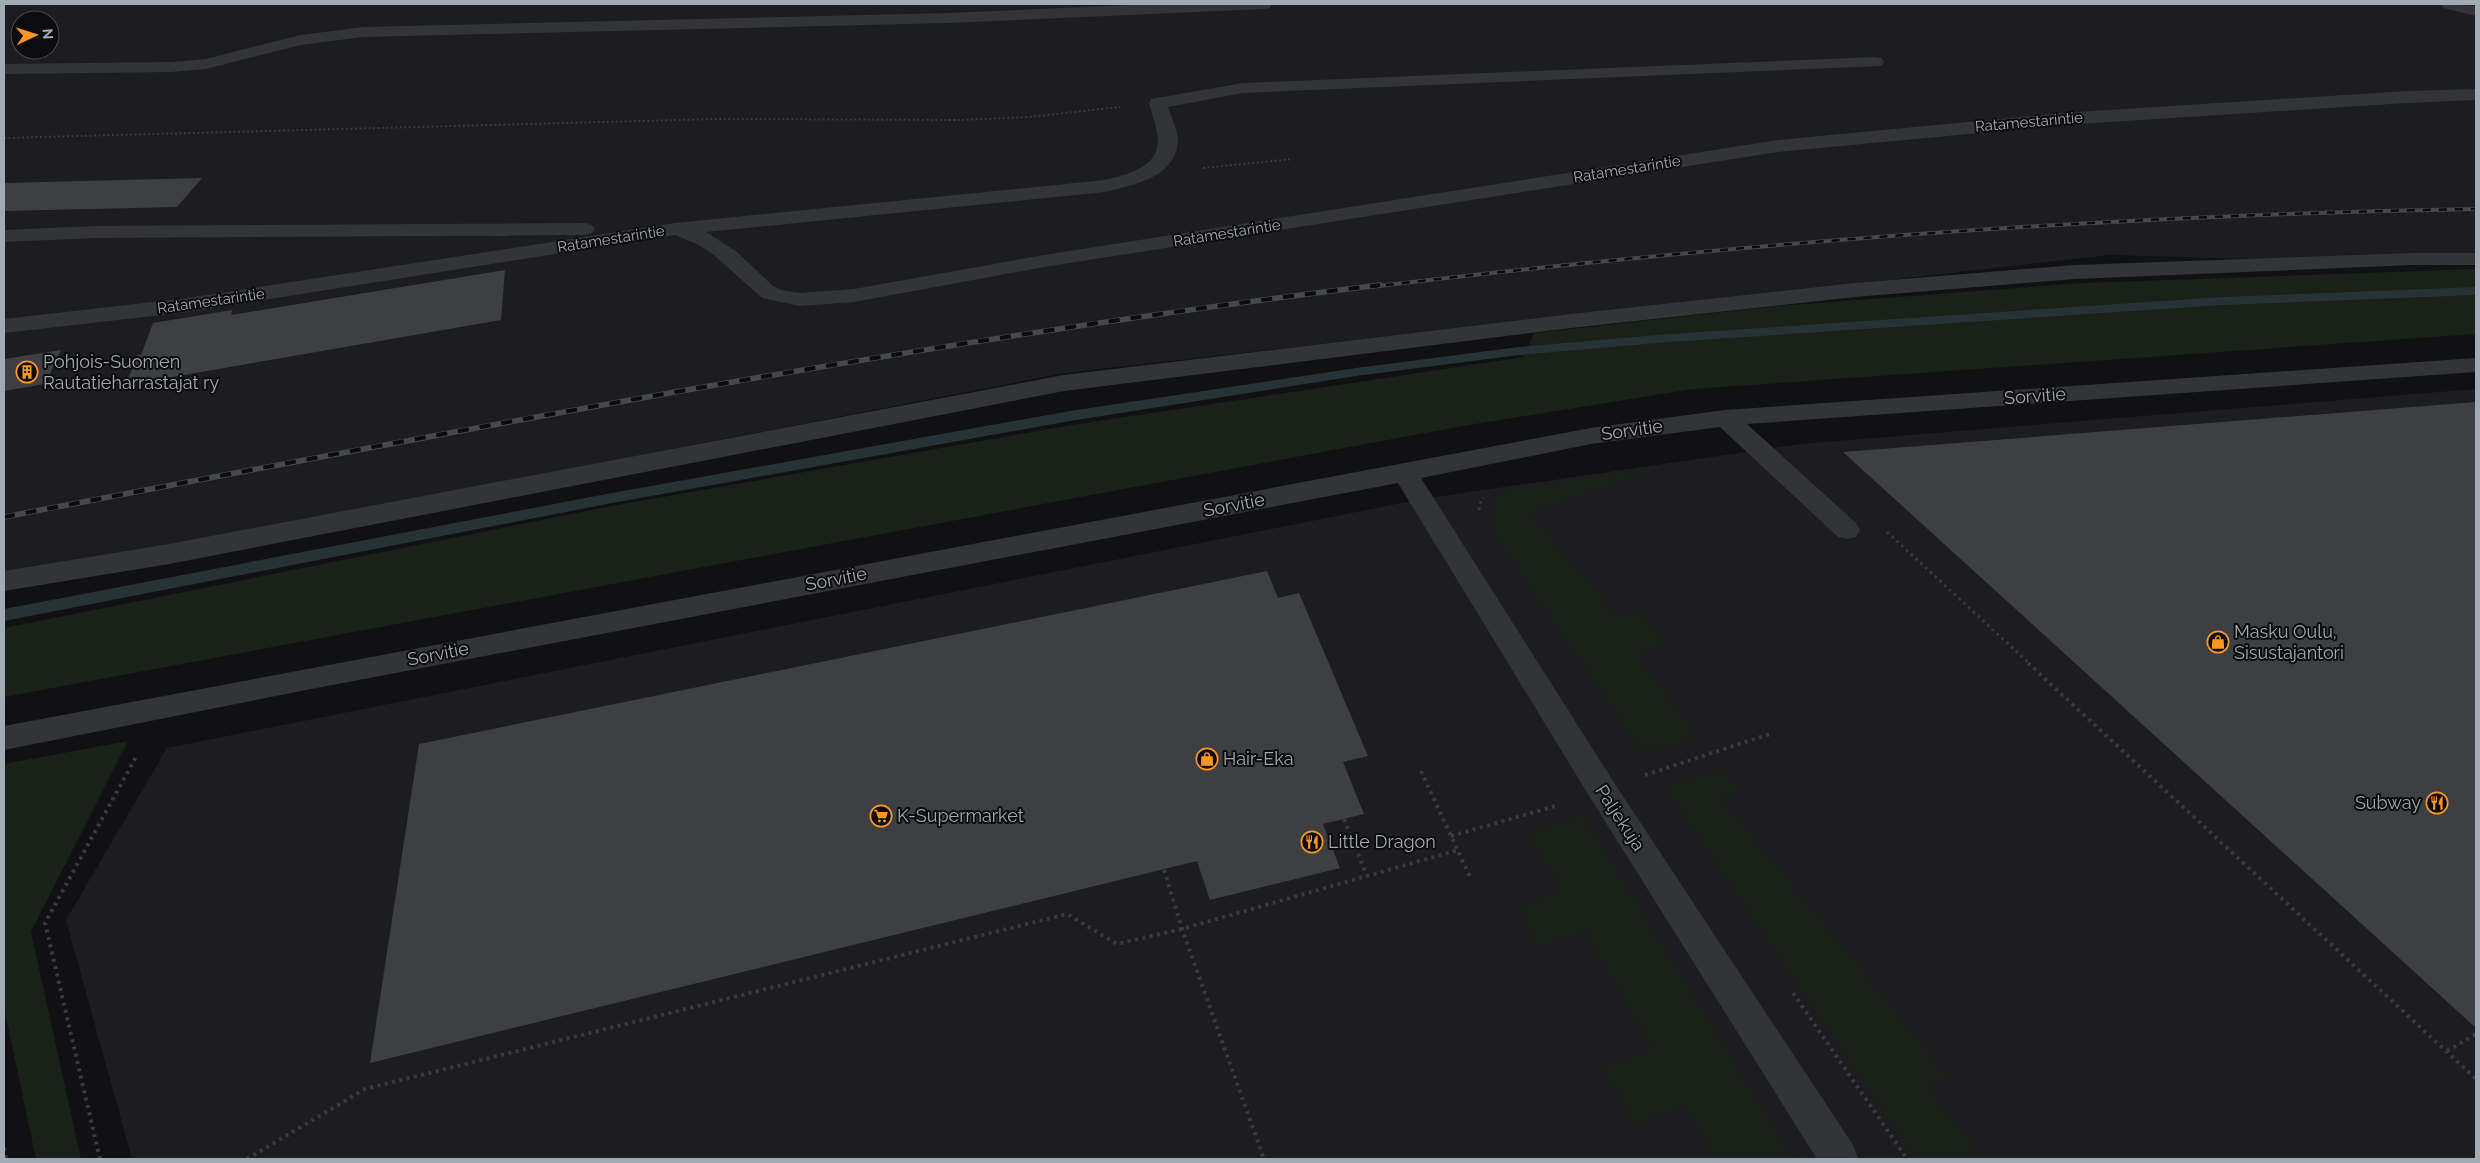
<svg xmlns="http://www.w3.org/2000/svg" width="2480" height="1163" viewBox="0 0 2480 1163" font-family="Raleway,sans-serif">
	<rect width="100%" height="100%" fill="#111113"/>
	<path fill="#1d1d20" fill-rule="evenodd" d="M 4,4 L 2476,4 L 2476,265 L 2109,255 L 1064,373 L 4,579 ZM 20,20 L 50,20 L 50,50 L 20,50 Z
		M 2476,389 L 2476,1159 L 132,1159 L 66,920 L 167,748 L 1422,499 L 1800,444 Z"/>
	<path fill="#192119" d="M 2476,269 L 2476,334 L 1693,389 L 1463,426 L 4,697 L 4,628 L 612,506 L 1072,425 L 1524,357 L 1534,333 L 1777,306 L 2083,283 Z
		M 1667,465 L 1528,513 L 1618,617 L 1638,611 L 1668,643 L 1635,655 L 1697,736 L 1660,749 L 1641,750 L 1496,535 L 1492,516 L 1498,495 L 1516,489 Z
		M 128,741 L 31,932 L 81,1159 L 36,1159 L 4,1007 L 4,764 Z
		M 1723,770 L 1739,791 L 1722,799 L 1947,1076 L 1925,1088 L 1983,1159 L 1916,1159 L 1665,786 Z
		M 1582,815 L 1793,1159 L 1718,1159 L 1686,1104 L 1636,1124 L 1604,1068 L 1654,1049 L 1585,930 L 1539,946 L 1519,907 L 1563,892 L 1529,834 Z"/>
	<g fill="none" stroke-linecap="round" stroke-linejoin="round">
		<path fill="#273237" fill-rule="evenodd" d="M 2476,287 L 2476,295 L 2223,305 L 1670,342 L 1519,355 L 1356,376 L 1070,421 L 612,503 L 4,621 L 4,609 L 612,493 L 1070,411 L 1356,368 L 1519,347 L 1670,334 L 2223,297 Z"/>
	</g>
	<path fill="#3d3f43" d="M 202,178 L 177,207 L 4,211 L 4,183 Z
		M 505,270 L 501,320 L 126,385 L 137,355 L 141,355 L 153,323 L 232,310 L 231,315 Z
		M 61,350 L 45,384 L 4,391 L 4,359 Z
		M 2476,402 L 2476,1028 L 1843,452 Z
		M 1267,571 L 1278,598 L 1299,593 L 1368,756 L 1343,762 L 1364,814 L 1323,824 L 1340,868 L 1210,900 L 1197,861 L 370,1063 L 419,744 Z"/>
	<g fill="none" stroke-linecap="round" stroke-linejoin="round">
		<path stroke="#383b3f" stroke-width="2" stroke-dasharray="2 2.5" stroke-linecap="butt" d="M 4,138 L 715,119 L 961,120 L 1030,117 L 1120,107
			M 1203,168 L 1293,159"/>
		<path stroke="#383b3f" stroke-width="3" stroke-dasharray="2.5 4" stroke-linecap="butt" d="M 1479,510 L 1481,500 L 1484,498
			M 1887,532 L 2030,664"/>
		<path stroke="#383b3f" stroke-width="4" stroke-dasharray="3 4.5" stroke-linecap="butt" d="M 2028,663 L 2476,1079
			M 1421,771 L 1470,877
			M 1645,775 L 1773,733
			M 1344,819 L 1367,876
			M 1451,836 L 1559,805
			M 1164,870 L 1182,929 L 1264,1159
			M 1793,993 L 1907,1159
			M 2447,1051 L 2476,1034
			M 4,1148 L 6,1159
			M 100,1159 L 45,923 L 137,755
			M 247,1159 L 365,1089 L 1067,914 L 1117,944 L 1182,929 L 1458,850"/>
		<path fill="#323438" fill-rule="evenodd" d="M 1156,4 L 1272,4 L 1270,8 L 1264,9 L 948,23 L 363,37 L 301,45 L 206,69 L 171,72 L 4,74 L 4,64 L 171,62 L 206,59 L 301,35 L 363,27 L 948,13 Z
			M 2442,4 L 2476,6 L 2476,16 L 2444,8 Z
			M 1875,57 L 1881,58 L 1884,62 L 1881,66 L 1243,93 L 1168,107 C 1172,118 1179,133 1178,144 C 1172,179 1133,185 1105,192 L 706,232 L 737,252 L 773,286 L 781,290 L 800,293 L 854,289 L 1044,255 L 1778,140 L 2063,113 L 2407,91 L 2476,89 L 2476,100 L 2407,103 L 2063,125 L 1778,152 L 1044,267 L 854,302 L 800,306 L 762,298 L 714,255 L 697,244 L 675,235 L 188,312 L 4,333 L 4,319 L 188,298 L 675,223 L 1105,180 C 1125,175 1158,168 1158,141 C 1158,129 1152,115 1149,103 L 1151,99 L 1243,83 Z
			M 585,223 L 592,225 L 595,229 L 592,233 L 585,235 L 96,238 L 4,242 L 4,230 L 96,226 Z
			M 2413,253 L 2476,253 L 2476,265 L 2413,265 L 2075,279 L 1855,297 L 1571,328 L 1064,391 L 169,564 L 4,591 L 4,571 L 169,544 L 1064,375 L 1571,314 L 1855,283 L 2075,265 Z
			M 2476,358 L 2476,372 L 1747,424 L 1856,523 L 1860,530 L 1856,537 L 1847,539 L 1838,537 L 1720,427 L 1591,444 L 1421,478 L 1613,781 L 1853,1145 L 1858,1159 L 1817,1159 L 1591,799 L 1398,483 L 306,690 L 4,750 L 4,726 L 1591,428 L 1725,410 Z"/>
		<g stroke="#45484d" stroke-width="4">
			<path id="rail-far1" d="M 1370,287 C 1737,243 2107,215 2476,209"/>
		</g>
		<g stroke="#45484d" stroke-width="5.5">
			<path id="rail" d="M 4,517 C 461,430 918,341 1380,285"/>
		</g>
		<use href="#rail-far1" stroke="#0c0c0e" stroke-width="2.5" stroke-dasharray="8" stroke-linecap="butt"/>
		<use href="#rail" stroke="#0c0c0e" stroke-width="4" stroke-dasharray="11" stroke-linecap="butt"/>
	</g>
	<defs>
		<g id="building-ring" transform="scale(1.125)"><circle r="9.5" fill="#0c0c0e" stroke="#fc9720" stroke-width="1.5"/><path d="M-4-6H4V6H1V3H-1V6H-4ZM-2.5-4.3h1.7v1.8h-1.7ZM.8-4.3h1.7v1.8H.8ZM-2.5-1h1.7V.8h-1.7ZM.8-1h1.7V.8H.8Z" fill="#fc9720"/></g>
		<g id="shop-ring" transform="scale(1.125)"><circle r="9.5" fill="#0c0c0e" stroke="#fc9720" stroke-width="1.5"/><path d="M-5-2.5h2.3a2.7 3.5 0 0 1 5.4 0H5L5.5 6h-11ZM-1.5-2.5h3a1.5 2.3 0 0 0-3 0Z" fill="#fc9720"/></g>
		<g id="restaurant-ring" transform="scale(1.125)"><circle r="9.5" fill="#0c0c0e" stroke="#fc9720" stroke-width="1.5"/><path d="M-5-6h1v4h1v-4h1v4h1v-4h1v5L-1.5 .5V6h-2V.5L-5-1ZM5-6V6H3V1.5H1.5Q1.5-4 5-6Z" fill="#fc9720"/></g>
		<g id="supermarket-ring" transform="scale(1.125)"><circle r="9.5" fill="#0c0c0e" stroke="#fc9720" stroke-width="1.5"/><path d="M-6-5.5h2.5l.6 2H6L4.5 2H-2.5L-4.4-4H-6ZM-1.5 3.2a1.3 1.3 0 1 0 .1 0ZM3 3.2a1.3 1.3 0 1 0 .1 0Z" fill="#fc9720"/></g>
	</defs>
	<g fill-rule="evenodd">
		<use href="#building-ring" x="27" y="372"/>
		<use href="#shop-ring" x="2218" y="642"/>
		<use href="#shop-ring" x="1207" y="759"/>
		<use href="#restaurant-ring" x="2437" y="803"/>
		<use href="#supermarket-ring" x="881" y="816"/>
		<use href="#restaurant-ring" x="1312" y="842"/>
	</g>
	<g text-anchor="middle" stroke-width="4" stroke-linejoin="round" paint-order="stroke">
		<g font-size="15" fill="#a2aab4" stroke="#0c0c0e">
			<text transform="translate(2029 122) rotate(-5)" y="5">Ratamestarintie</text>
			<text transform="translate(1627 169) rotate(-9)" y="5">Ratamestarintie</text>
			<text transform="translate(1227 233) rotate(-9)" y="5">Ratamestarintie</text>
			<text transform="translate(611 239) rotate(-9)" y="5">Ratamestarintie</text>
			<text transform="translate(211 301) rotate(-8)" y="5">Ratamestarintie</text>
		</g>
		<g font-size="18" fill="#a2aab4" stroke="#0c0c0e" text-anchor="start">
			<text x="43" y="368">Pohjois-Suomen<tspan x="43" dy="21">Rautatieharrastajat ry</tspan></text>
			<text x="2234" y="638">Masku Oulu,<tspan x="2234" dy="21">Sisustajantori</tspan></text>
			<text x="1223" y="765">Hair-Eka</text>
			<text x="2421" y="809" text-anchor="end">Subway</text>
			<text x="897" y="822">K-Supermarket</text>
			<text x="1328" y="848">Little Dragon</text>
		</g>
		<g font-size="18" fill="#a2aab4" stroke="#0c0c0e">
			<text transform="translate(2035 396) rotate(-4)" y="6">Sorvitie</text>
			<text transform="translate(1632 430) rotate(-8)" y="6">Sorvitie</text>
			<text transform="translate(1234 505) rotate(-11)" y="6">Sorvitie</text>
			<text transform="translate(836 579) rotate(-11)" y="6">Sorvitie</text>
			<text transform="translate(438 654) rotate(-11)" y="6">Sorvitie</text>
			<text transform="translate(1620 818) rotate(57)" y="6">Paljekuja</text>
		</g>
	</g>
	<rect width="2480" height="1163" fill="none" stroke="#a2aab4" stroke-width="10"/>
	<g transform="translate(35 35) rotate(86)"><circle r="24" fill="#0c0c0e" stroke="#484b50"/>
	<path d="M0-4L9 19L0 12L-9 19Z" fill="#fc9720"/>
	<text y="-8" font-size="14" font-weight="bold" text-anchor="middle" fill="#a2aab4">N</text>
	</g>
</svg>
